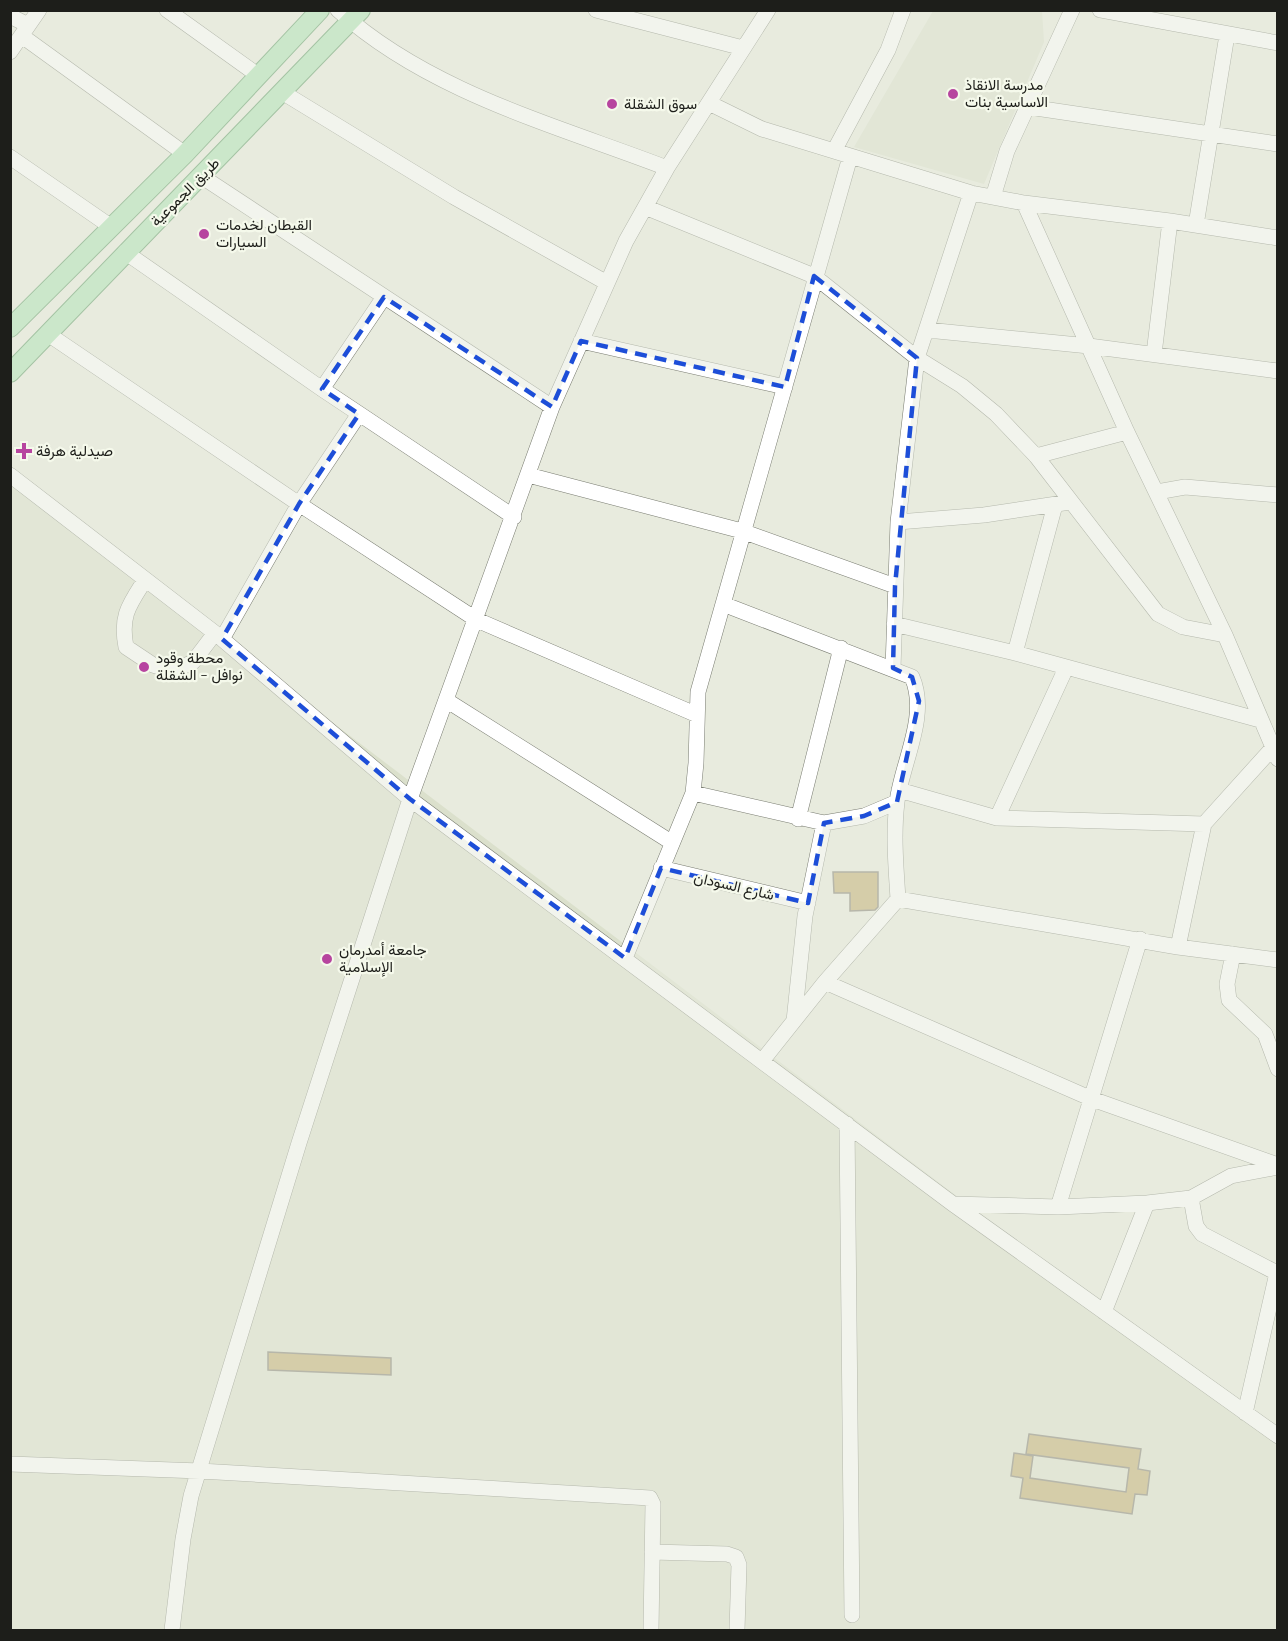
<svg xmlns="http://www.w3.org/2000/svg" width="1288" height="1641" viewBox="0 0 1288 1641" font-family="'Playfair Display',Vazirmatn,serif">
	<rect width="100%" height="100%" fill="#e8ebde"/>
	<path fill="#dbe0cc" d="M 933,11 L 1042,11 L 1044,42 L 984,184 L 854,147 Z
		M 10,478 L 1277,1439 L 1277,1630 L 11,1630 Z"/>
	<path fill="#bea869" stroke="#7c786c" stroke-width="1.5" d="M 833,872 L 878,872 L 878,907 L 875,910 L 850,911 L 850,893 L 834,893 Z
		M 268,1352 L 391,1358 L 391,1375 L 268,1370 Z
		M 1029,1434 L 1141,1449 L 1138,1469 L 1150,1471 L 1147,1495 L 1135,1494 L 1132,1514 L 1020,1498 L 1023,1478 L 1011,1476 L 1014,1453 L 1033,1456 L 1030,1478 L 1126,1492 L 1129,1468 L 1026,1454 Z"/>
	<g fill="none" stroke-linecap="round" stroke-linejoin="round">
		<g stroke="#797c71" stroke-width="16">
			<path id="minor" d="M 167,10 L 259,76
				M 338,10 C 429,92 555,125 667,168
				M 596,10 L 743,48
				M 1100,10 L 1278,43
				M 10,16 L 28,25
				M 22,36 L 185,154
				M 10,52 L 39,10
				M 282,92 L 454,197 L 607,283
				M 709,103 L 762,129 L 971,193 L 1024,203 L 1127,432 L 1225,635 L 1278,759
				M 1029,107 L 1278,144
				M 834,151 L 888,50 L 903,10
				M 10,157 L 110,226
				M 201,176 L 552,407
				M 993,197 L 1007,151 L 1072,10
				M 1024,203 L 1170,221 L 1278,238
				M 645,207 L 814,276 L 917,358 L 962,386 L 996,414 L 1036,456 L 1158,614 L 1183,627 L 1225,635
				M 1196,225 L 1227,35
				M 125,252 L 322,389 L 514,517
				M 927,330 L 1089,346 L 1278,371
				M 48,334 L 299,504 L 477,620 L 695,714
				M 581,341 L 785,387
				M 1154,354 L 1170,221
				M 322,389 L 384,297
				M 1036,456 L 1127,432
				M 10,475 L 215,633 L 410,799 L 953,1204 L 1278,1436
				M 528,475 L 742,531 L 895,586
				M 1157,492 L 1185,487 L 1278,495
				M 898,522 L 984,515 L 1070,502
				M 145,580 C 129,605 120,616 126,647 L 153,665 L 173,671 L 193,662 L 215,633
				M 723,604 L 912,677 C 929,716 902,762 897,802 C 893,835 896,867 898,899
				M 894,624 L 1015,653 L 1260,720
				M 222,639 L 299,504 L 359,414
				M 1015,653 L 1055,505
				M 893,668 L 898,522 L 917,358 L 971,193
				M 446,700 L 671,842
				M 899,790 L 997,818 L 1204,824
				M 693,793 L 824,823 L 864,816 L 897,802
				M 997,818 L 1066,668
				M 798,819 L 841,648
				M 661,868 L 808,903
				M 1178,947 L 1204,824 L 1278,742
				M 1233,954 L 1227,984 L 1229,1000 L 1265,1034 L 1278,1069
				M 625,958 L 693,793 L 696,763 L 698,692 L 850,157
				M 825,982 L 898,899 L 1178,947 L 1278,960
				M 794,1021 L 805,916 L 824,823
				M 762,1061 L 825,982 L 1092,1099 L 1278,1165
				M 847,1124 L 852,1615
				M 1191,1198 L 1196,1226 L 1202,1234 L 1277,1273 L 1245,1413
				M 953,1204 L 1058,1207 L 1147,1203 L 1191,1198 L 1231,1176 L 1278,1167
				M 1058,1207 L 1140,939
				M 1104,1312 L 1147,1203
				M 10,1464 L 200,1471 L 650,1498 L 653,1504 L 651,1630
				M 652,1552 L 727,1554 L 736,1557 L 739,1565 L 737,1630
				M 172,1630 L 183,1539 L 191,1496 L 299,1143 L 410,799 L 552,407 L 626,241 L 667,168 L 768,10"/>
		</g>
		<g stroke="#53925c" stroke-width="20">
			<path id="major" d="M 10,328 L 185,154 L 320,10
				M 10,373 L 361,10"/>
		</g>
		<use href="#minor" stroke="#fff" stroke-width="15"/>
		<use href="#major" stroke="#a9e3b2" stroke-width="18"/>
	</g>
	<path d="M0 0H1288V1641H0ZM 814,276 L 917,358 L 895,586 L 893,668 L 912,677 L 919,701 L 897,802 L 864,816 L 824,823 L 808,903 L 661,868 L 625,958 L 410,799 L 222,639 L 299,504 L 359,414 L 322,389 L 384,297 L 552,407 L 581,341 L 785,387 Z" fill="#e8ebde" fill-opacity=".55" fill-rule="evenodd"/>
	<path fill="none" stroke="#1d4ed8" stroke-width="4.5" stroke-dasharray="12 8" stroke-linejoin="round" d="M 814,276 L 917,358 L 895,586 L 893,668 L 912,677 L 919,701 L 897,802 L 864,816 L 824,823 L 808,903 L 661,868 L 625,958 L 410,799 L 222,639 L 299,504 L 359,414 L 322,389 L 384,297 L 552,407 L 581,341 L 785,387 Z"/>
	<g fill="#b7459f" stroke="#f5f9eb" stroke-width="2">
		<circle cx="953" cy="94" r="6"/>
		<circle cx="612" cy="104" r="6"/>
		<circle cx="204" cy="234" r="6"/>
		<path d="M21 442h6v6h6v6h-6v6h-6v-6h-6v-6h6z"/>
		<circle cx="144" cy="667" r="6"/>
		<circle cx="327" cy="959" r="6"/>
	</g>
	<g text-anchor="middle" stroke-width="4.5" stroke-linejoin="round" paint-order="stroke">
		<g font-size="15" fill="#1d1e1a" stroke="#f5f9eb" text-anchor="start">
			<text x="965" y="90">مدرسة الانقاذ<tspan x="965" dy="17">الاساسية بنات</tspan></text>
			<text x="624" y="109">سوق الشقلة</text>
			<text x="216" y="230">القبطان لخدمات<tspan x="216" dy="17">السيارات</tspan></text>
			<text x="36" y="456">صيدلية هرفة</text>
			<text x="156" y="663">محطة وقود<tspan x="156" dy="17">نوافل - الشقلة</tspan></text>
			<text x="339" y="955">جامعة أمدرمان<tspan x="339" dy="17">الإسلامية</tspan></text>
		</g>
		<g font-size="15" fill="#1d1e1a" stroke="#f5f9eb">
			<text transform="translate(185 192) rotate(-45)" y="5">طريق الجموعية</text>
			<text transform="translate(734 886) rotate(13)" y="5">شارع السودان</text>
		</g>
	</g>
	<rect width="1288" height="1641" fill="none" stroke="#1d1e1a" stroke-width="24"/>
</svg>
